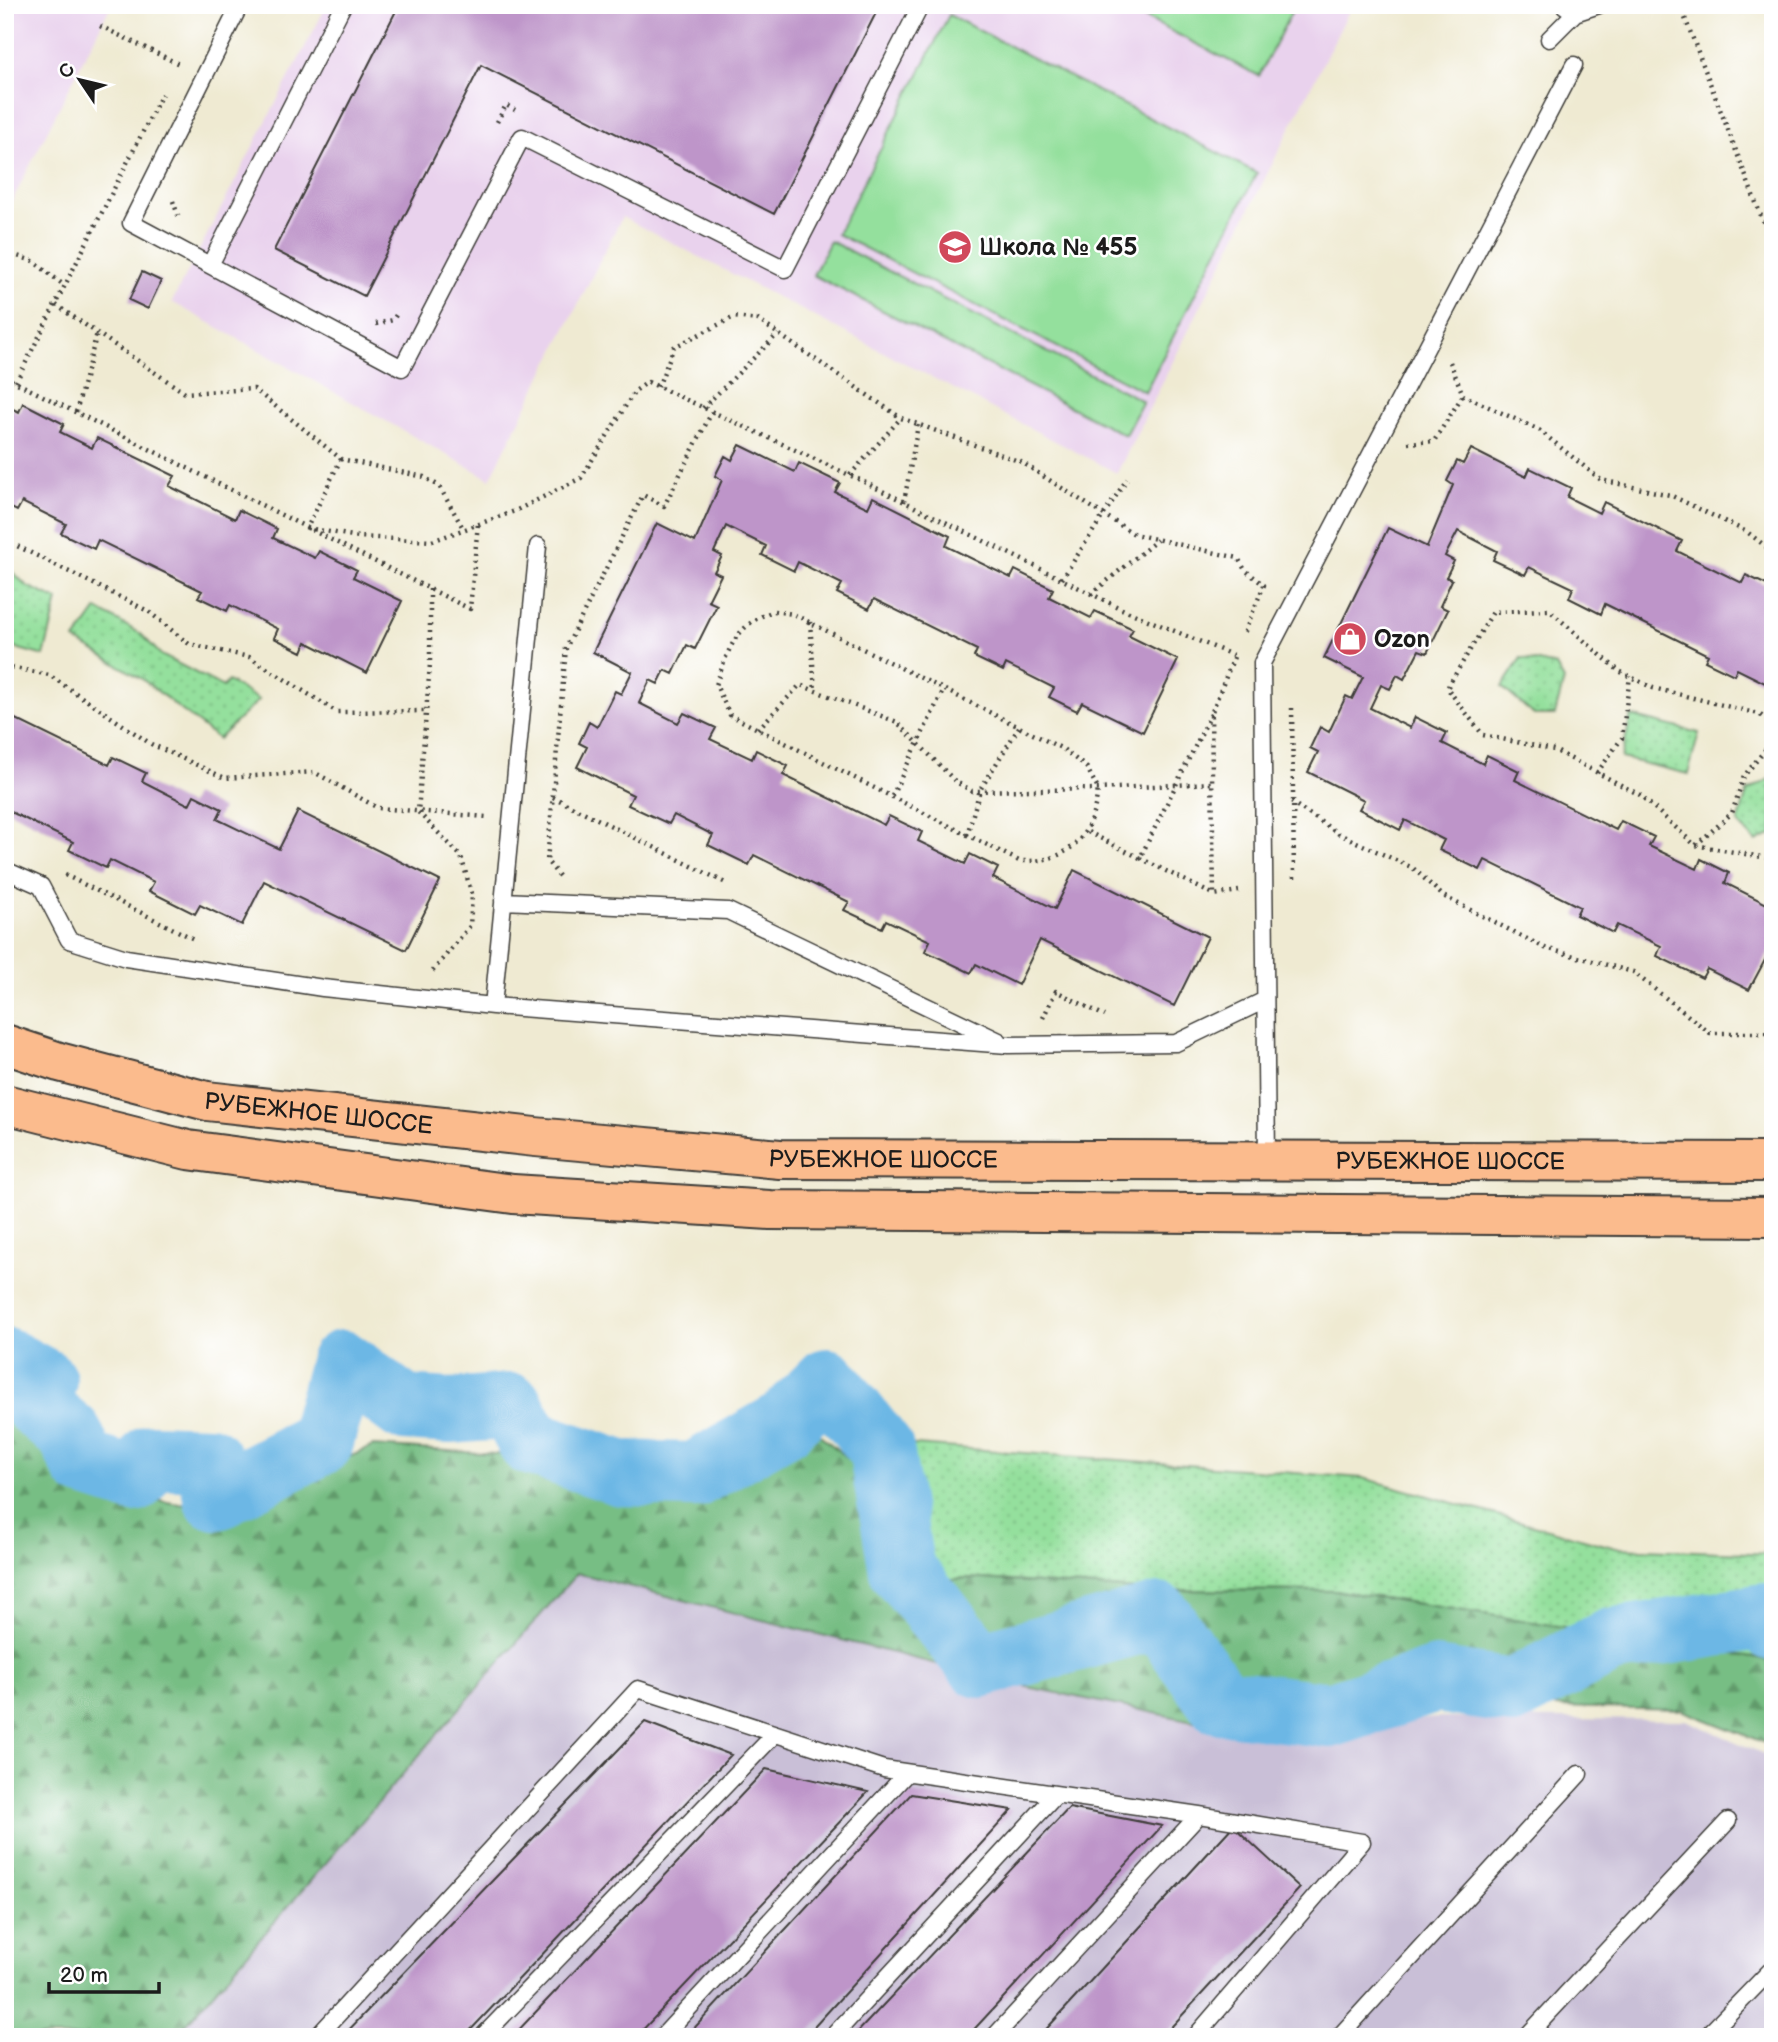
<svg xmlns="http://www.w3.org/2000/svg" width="1778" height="2042" viewBox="0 0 1778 2042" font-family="'Balsamiq Sans',sans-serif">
	<defs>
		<pattern id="green-dots" width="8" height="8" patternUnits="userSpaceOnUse" patternTransform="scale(1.75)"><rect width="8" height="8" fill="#94e09d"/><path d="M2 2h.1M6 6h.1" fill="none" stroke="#7fc087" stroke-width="1.8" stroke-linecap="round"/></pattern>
		<pattern id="forest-firs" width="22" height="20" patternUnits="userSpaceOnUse" patternTransform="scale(1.75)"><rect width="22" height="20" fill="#77be84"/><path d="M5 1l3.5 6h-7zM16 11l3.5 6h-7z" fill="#619a6b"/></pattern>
	</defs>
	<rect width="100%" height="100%" fill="#fff"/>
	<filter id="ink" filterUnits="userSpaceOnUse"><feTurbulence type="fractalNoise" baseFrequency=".0143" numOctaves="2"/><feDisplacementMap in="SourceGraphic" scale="14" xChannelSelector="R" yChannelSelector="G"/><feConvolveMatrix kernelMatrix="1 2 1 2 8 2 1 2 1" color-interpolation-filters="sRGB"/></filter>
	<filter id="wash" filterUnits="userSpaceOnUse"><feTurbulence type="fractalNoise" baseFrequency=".00686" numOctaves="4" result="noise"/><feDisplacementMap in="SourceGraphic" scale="28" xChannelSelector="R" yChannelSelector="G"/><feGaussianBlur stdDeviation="1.57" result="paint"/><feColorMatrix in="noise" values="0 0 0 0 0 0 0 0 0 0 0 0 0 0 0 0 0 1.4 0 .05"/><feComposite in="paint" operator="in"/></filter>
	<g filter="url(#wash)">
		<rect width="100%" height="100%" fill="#efead2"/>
		<path fill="#e9d2ed" d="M 5,5 L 111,5 L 7,211 L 5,210 Z
			M 327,5 L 1352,5 L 1117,473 L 622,217 L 490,479 L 172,302 Z"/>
		<path fill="#c9bfd7" d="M 564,1559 L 1161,1705 L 1314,1731 L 1436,1718 L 1686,1720 L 1773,1758 L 1773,2037 L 162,2037 Z"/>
		<path fill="url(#green-dots)" stroke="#587e5c" stroke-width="2" d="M 5,565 L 27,586 L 58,600 L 44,656 L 5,645 Z
			M 97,609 L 141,634 L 161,655 L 223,687 L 228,681 L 259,700 L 218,739 L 142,679 L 75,640 Z
			M 1521,658 L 1556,666 L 1564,680 L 1555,715 L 1534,715 L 1502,687 Z
			M 1631,716 L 1699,733 L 1688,774 L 1621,758 Z
			M 1771,778 L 1773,834 L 1756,842 L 1738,823 L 1747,792 Z
			M 902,1444 L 1363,1478 L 1616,1548 L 1773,1554 L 1773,1662 L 1339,1591 L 1138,1590 L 968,1578 L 893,1584 L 864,1472 Z"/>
		<path fill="url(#forest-firs)" stroke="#4a6d50" stroke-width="2" d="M 5,1382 L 20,1391 L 23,1425 L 86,1489 L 230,1512 L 373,1446 L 526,1456 L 696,1502 L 806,1423 L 864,1472 L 893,1584 L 968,1578 L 1138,1590 L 1339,1591 L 1754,1657 L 1773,1662 L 1773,1746 L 1681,1710 L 1510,1706 L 1415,1708 L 1318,1724 L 1203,1723 L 1023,1686 L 577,1573 L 175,2037 L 5,2037 Z"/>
		<path fill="#94e09d" stroke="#587e5c" stroke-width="2" d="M 1120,5 L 1295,5 L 1259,76 Z
			M 949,15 L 1257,173 L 1145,392 L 837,234 Z
			M 830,241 L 1143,401 L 1125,435 L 813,275 Z"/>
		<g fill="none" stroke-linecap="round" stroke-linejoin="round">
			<path stroke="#6cb7e5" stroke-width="66" d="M 5,1360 L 44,1381 L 37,1406 L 70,1434 L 84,1464 L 134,1480 L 152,1457 L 209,1459 L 216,1497 L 321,1442 L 342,1363 L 404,1408 L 451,1411 L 511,1406 L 530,1442 L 621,1473 L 694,1475 L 785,1423 L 827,1381 L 881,1449 L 902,1570 L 980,1665 L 1159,1616 L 1220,1701 L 1330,1715 L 1436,1680 L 1512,1692 L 1611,1641 L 1765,1616 L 1773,1628"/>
		</g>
		<g id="blocks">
			<path fill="#be95c9" d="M 399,5 L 880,5 L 774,214 L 481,65 L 364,296 L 274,250 Z
				M 142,272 L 161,281 L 148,309 L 129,300 Z
				M 23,403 L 64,424 L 60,432 L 92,448 L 97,438 L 175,476 L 169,486 L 235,519 L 239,510 L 277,529 L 273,538 L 315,558 L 319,551 L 357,570 L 353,577 L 402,601 L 367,673 L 306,642 L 302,652 L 274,638 L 278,629 L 230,605 L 227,611 L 198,597 L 202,591 L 98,540 L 94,549 L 61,533 L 66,524 L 22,502 L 17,511 L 5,505 L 5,405 L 19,412 Z
				M 740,445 L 795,472 L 799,463 L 840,483 L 835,492 L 868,508 L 873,497 L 950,536 L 946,546 L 1011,578 L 1015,570 L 1053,589 L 1049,597 L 1091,618 L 1095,611 L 1133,629 L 1129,636 L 1178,660 L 1143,732 L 1082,702 L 1077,711 L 1049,697 L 1054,688 L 1006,664 L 1003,671 L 974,657 L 977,650 L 874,599 L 869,609 L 837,593 L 842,584 L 798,562 L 794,571 L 762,555 L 766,546 L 726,526 L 714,552 L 722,556 L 714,572 L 721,575 L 708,601 L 717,605 L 695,649 L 687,645 L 673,674 L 665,670 L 658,684 L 650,680 L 639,703 L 678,723 L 684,713 L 716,728 L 710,739 L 752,759 L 756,750 L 788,766 L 783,775 L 884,825 L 889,816 L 922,832 L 918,841 L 965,864 L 970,854 L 998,868 L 993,878 L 1055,909 L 1074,870 L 1208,937 L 1174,1006 L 1040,940 L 1018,985 L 976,964 L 971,973 L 925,951 L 930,941 L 886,920 L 882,928 L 844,910 L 849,902 L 754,855 L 749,865 L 708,845 L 713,835 L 674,815 L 669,824 L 628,805 L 633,795 L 577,767 L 587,747 L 579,743 L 589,722 L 597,727 L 615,691 L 621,694 L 632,672 L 593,652 L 657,523 L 695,542 L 722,480 L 715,476 L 725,456 L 732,460 Z
				M 1471,449 L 1526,477 L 1530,468 L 1571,488 L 1567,497 L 1599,513 L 1604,502 L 1682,541 L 1677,551 L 1742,583 L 1746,575 L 1773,588 L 1773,687 L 1737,669 L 1734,675 L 1705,661 L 1708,655 L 1605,604 L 1601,614 L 1569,598 L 1573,588 L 1529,567 L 1525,575 L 1493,560 L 1497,551 L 1458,531 L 1445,556 L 1454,561 L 1446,577 L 1452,580 L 1440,606 L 1448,610 L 1427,653 L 1419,650 L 1404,679 L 1397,675 L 1390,689 L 1381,685 L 1370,708 L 1410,728 L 1415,717 L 1447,733 L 1442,743 L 1483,764 L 1487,755 L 1519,771 L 1515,780 L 1616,830 L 1621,821 L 1654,837 L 1649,846 L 1697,869 L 1701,859 L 1729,873 L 1725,883 L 1773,907 L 1773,945 L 1749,990 L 1707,969 L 1702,978 L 1657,956 L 1661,946 L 1617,925 L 1613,933 L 1576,915 L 1580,907 L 1485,860 L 1480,870 L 1439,850 L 1444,840 L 1405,820 L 1400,830 L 1359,809 L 1364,800 L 1308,772 L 1318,752 L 1310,748 L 1320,727 L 1329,732 L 1346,696 L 1352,699 L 1363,677 L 1324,658 L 1388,528 L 1427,547 L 1453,485 L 1447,481 L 1457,461 L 1463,464 Z
				M 5,703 L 11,707 L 7,715 L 109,765 L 113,757 L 146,773 L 142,781 L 189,805 L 194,795 L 222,809 L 217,819 L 279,849 L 298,811 L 440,881 L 406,950 L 264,881 L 242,925 L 200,905 L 195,914 L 149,891 L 154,882 L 110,860 L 106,868 L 69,850 L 73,842 L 5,809 Z
				M 645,1722 L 731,1755 L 464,2037 L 342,2037 Z
				M 766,1769 L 868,1792 L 636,2037 L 512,2037 Z
				M 911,1794 L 1012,1810 L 805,2037 L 686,2037 Z
				M 1069,1808 L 1162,1826 L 967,2037 L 853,2037 Z
				M 1233,1826 L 1300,1888 L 1162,2037 L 1039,2037 Z"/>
		</g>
	</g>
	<g filter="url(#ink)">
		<use href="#blocks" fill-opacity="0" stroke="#3c3b37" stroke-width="2"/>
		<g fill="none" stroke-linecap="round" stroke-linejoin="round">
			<g stroke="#3c3b37" stroke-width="19">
				<path id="service" d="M 240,5 L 131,223 L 402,368 L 522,137 L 785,269 L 921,5
					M 1564,5 L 1575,13 L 1599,5
					M 1549,39 L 1575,13
					M 210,265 L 343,5
					M 5,870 L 41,886 L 69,940 L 126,958 L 323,988 L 493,1006 L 1008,1045 L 1176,1043 L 1263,1001
					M 503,901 L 728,911 L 999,1041
					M 493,1006 L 538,546
					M 1267,1160 L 1262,663 L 1574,65
					M 317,2037 L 638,1689 L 884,1769 L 1199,1815 L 1362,1842
					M 482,2037 L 775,1734
					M 662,2037 L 907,1773
					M 832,2037 L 1055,1796
					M 994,2037 L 1199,1815
					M 1195,2037 L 1362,1842
					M 1339,2037 L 1579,1774
					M 1526,2037 L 1728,1821
					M 1706,2037 L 1773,1968"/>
			</g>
			<g stroke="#3c3b37" stroke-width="42">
				<g id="primary">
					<path id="s1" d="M 5,1044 L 59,1062 L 207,1101 L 535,1137 L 780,1159 L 1773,1162"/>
					<path d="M 5,1104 L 188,1150 L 513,1194 L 770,1210 L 1773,1217"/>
				</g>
			</g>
			<path stroke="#3c3b37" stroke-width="4.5" stroke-dasharray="2 5" stroke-linecap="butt" d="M 1680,5 L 1773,247
				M 100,26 L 181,65
				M 497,122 L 506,105 L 515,110
				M 173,201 L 179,218
				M 5,252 L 33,261 L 65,286
				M 56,305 L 185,393 L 254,389 L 341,459 L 424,477 L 439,486 L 463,528
				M 376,324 L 393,320 L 396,315
				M 1450,362 L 1463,395 L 1539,430 L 1601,480 L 1670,495 L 1747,532 L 1773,552
				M 5,377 L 470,609 L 478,523
				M 16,382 L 162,94
				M 658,387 L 674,347 L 734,317 L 758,320 L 901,418 L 1021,462 L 1134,534 L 1238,558 L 1245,570 L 1264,585 L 1243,636
				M 703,408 L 778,334
				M 76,412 L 97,333
				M 1408,443 L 1434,441 L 1463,395
				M 341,459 L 307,528 L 359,537 L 432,541 L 515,511 L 581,478 L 635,391 L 648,382 L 858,479 L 1124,610 L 1235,656
				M 850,475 L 901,418
				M 904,502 L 918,425
				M 5,540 L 148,611 L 189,644 L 249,657 L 337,712 L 426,711
				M 1062,579 L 1127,479
				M 430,589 L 430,664 L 418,812 L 461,856 L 472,895 L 470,926 L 432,972
				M 1091,594 L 1157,540
				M 774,611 L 793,614 L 1063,749 L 1087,768 L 1098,789 C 1092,837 1070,863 1019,861 L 730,715 L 716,685 C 728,649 736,624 774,611 Z
				M 810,622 L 815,691
				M 1234,657 L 1211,714 L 1214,895 L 1239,891
				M 5,666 L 49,675 L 151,744 L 225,778 L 314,772 L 378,808 L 487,817
				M 1292,708 L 1294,878
				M 1211,714 L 1140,858 L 1214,895
				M 1773,725 L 1759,714 L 1653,688 L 1619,671 L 1549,610 L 1493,612 L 1447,688 L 1483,735 L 1554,750 L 1640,795 L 1695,845 L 1773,859
				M 758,729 L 800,685 L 897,722 L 956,782 L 972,791 L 1098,789 L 1212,783
				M 1597,773 L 1622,738 L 1630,676
				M 892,796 L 944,689
				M 553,797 L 726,883
				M 1291,802 L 1339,834 L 1413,868 L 1443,896 L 1545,948 L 1633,972 L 1710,1033 L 1773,1033
				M 1088,832 L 1140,858
				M 967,835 L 980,790 L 1019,727
				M 1696,845 L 1732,813 L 1744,776 L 1773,740
				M 65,875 L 196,940
				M 559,876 L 547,861 L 566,648 L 643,495 L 664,506 L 712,412
				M 1043,1018 L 1056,991 L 1105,1016"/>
			<use href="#service" stroke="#fff" stroke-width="16"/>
			<use href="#primary" stroke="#fbbb8d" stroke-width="38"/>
		</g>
	</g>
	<defs>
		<g id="school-disc" transform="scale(1.75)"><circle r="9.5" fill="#d1495b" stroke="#fff"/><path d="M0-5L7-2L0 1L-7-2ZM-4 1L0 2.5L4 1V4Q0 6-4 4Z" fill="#fff"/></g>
		<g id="shop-disc" transform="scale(1.75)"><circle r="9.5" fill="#d1495b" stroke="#fff"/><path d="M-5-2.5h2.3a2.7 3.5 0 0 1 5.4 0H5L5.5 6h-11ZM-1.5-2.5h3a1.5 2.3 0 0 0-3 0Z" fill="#fff"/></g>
	</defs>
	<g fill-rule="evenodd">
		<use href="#school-disc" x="955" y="247"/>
		<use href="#shop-disc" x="1350" y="639"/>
	</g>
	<g text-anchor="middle" stroke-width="5" stroke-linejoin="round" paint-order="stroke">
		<g font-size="24" font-weight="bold" fill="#1c1c1c" stroke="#fff" text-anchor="start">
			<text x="979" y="255">Школа № 455</text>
			<text x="1374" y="647">Ozon</text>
		</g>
		<g font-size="24" fill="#1c1c1c" stroke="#fff">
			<text dy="8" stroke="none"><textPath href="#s1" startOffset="322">РУБЕЖНОЕ ШОССЕ</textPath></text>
			<text dy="8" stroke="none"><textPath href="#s1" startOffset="889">РУБЕЖНОЕ ШОССЕ</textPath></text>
			<text dy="8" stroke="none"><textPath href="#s1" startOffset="1456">РУБЕЖНОЕ ШОССЕ</textPath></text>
		</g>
	</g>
	<rect width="1778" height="2042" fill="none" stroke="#fff" stroke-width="28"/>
	<g transform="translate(80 80) rotate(305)" stroke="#ffffff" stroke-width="5" paint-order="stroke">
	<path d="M0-5L12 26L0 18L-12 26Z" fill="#1c1c1c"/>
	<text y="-10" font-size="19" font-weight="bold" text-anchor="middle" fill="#1c1c1c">С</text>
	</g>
	<path d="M49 1982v10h110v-10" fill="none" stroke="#1c1c1c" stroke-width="3.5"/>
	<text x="60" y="1982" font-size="21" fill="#1c1c1c" stroke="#ffffff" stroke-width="5" paint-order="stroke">20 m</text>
</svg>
